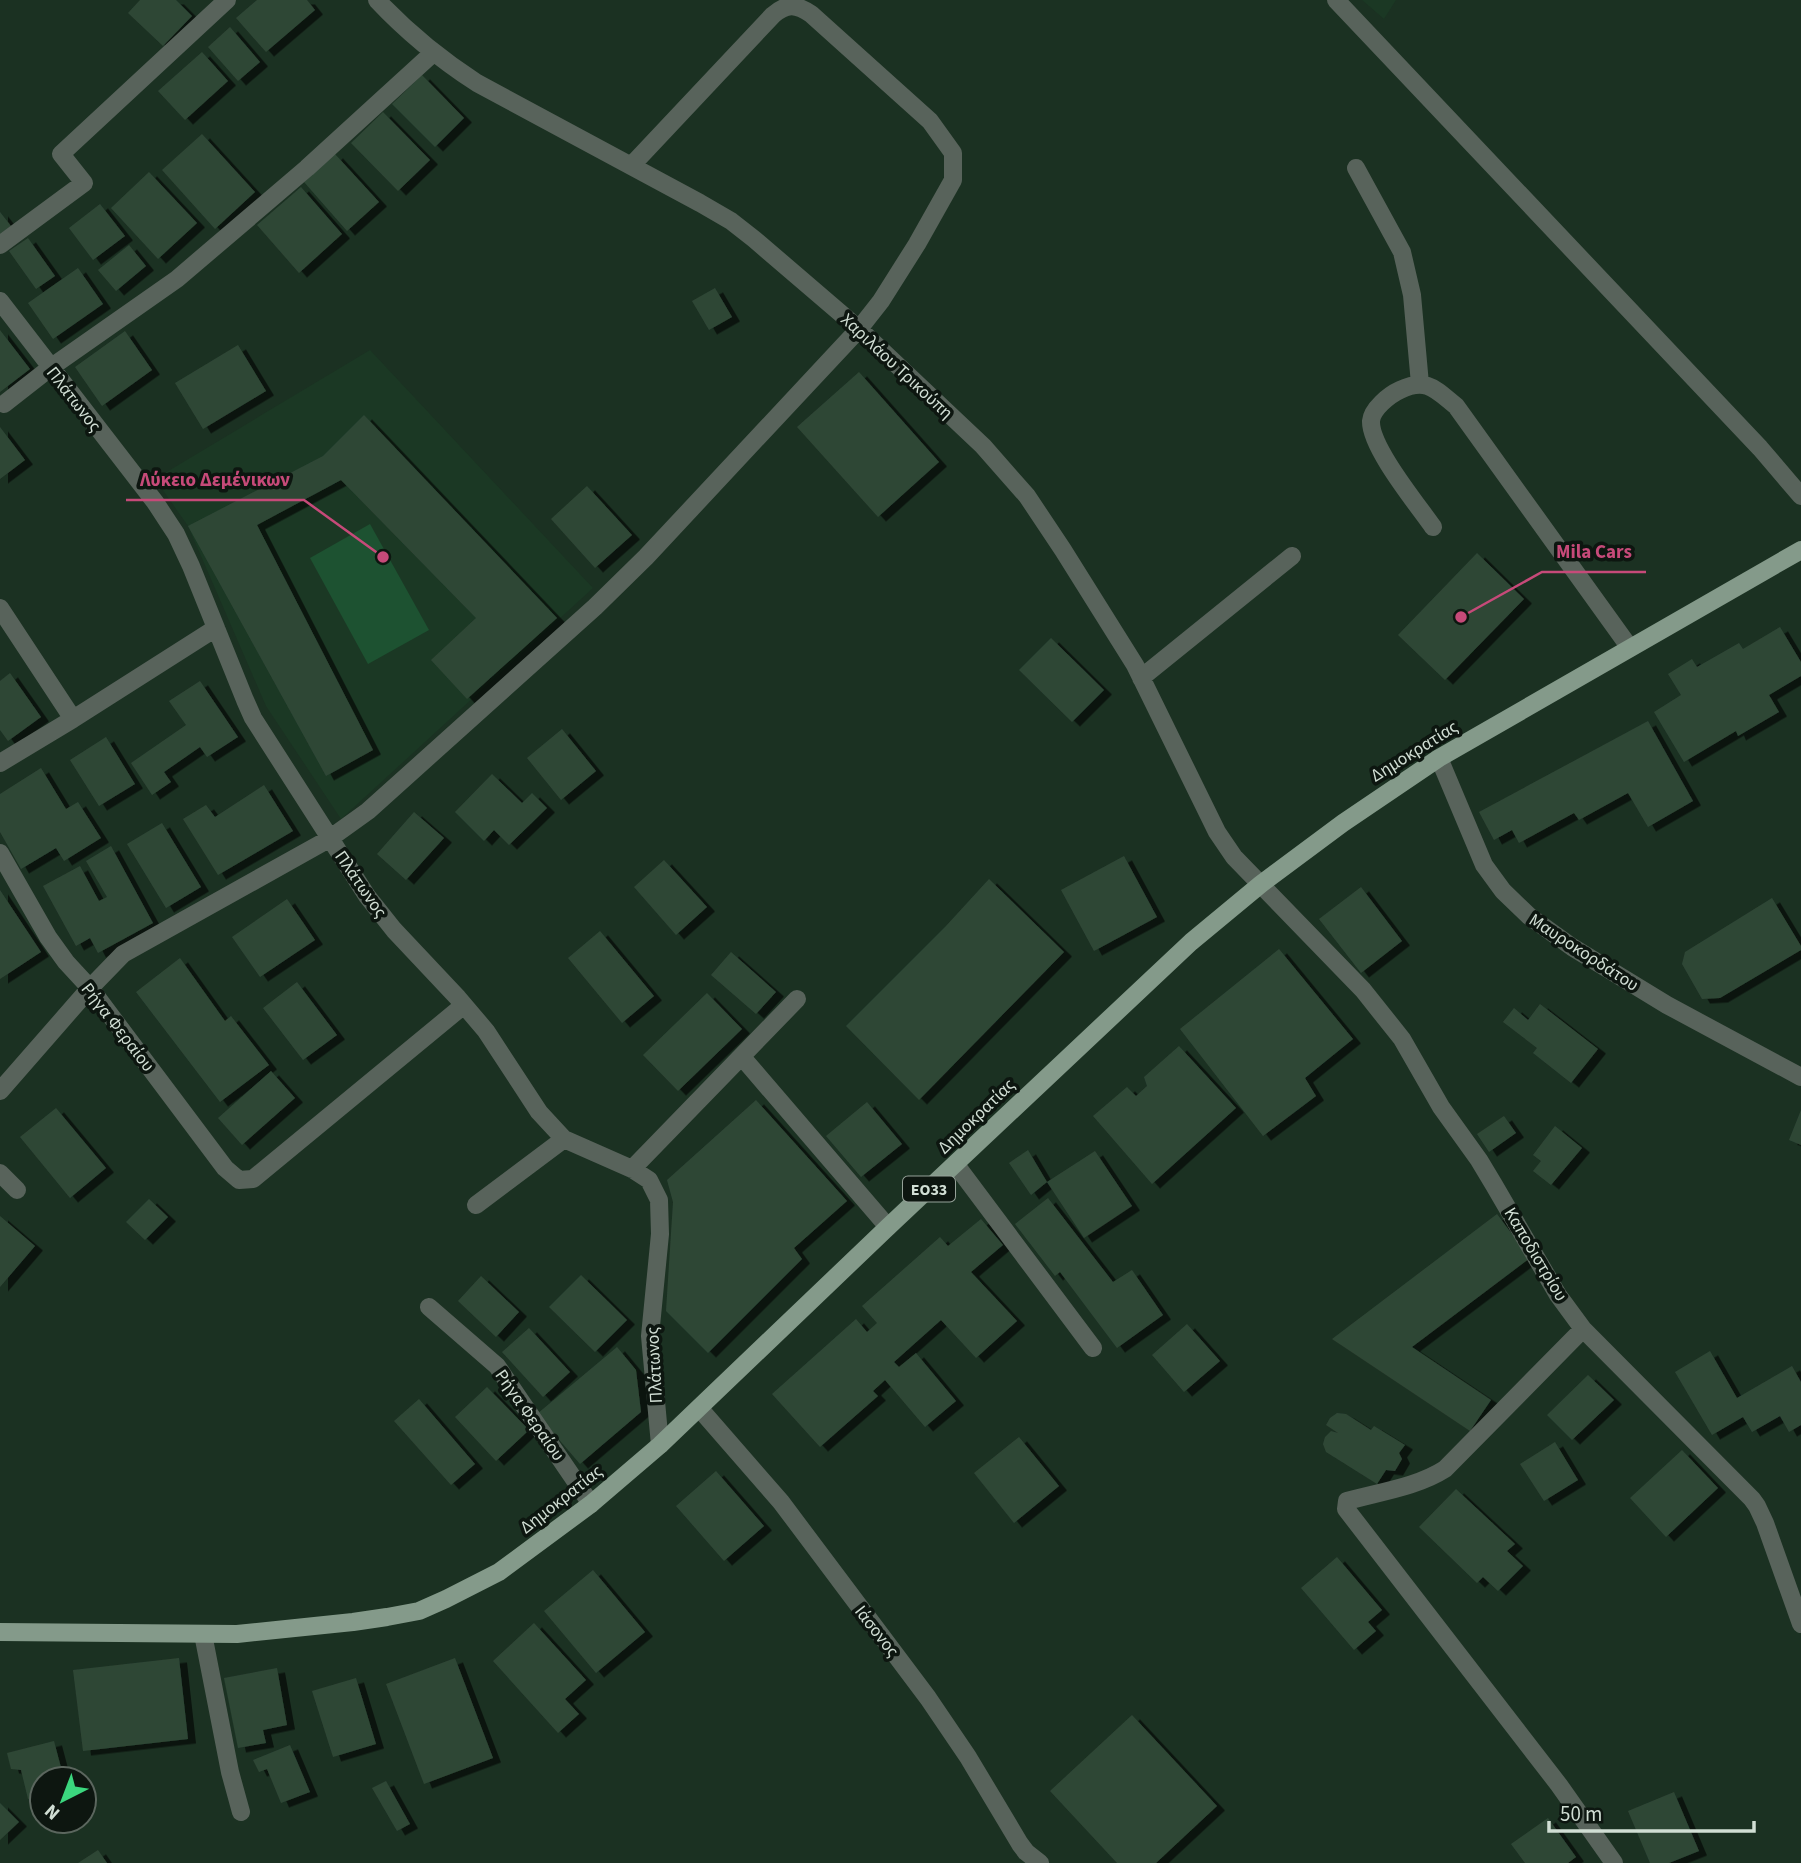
<svg xmlns="http://www.w3.org/2000/svg" width="1801" height="1863" viewBox="0 0 1801 1863" font-family="'Source Sans 3',sans-serif">
	<defs>
		<filter id="shadow"><feDropShadow dx="8" dy="4.5" stdDeviation="0" flood-color="#0009"/></filter>
	</defs>
	<rect width="100%" height="100%" fill="#1b3122"/>
	<path fill="#1b3824" d="M 1362,0 L 1396,0 L 1384,19 Z
		M 370,350 L 593,588 L 341,819 L 266,706 L 188,526 L 155,479 Z"/>
	<path fill="#1d5231" d="M 370,524 L 429,630 L 368,664 L 310,558 Z"/>
	<path fill="#2f4636" filter="url(#shadow)" d="M 140,0 L 176,0 L 192,16 L 163,46 L 128,13 Z
		M 257,0 L 307,0 L 315,10 L 266,52 L 236,18 Z
		M 230,27 L 260,62 L 238,81 L 208,47 Z
		M 202,52 L 228,81 L 185,120 L 158,91 Z
		M 422,75 L 464,118 L 435,147 L 392,104 Z
		M 383,112 L 430,160 L 398,191 L 351,143 Z
		M 202,134 L 255,192 L 215,229 L 162,170 Z
		M 335,154 L 379,202 L 347,231 L 304,182 Z
		M 149,172 L 197,223 L 158,259 L 111,208 Z
		M 301,187 L 342,234 L 299,273 L 257,225 Z
		M 100,204 L 125,236 L 93,260 L 69,228 Z
		M 0,212 L 11,226 L 0,234 Z
		M 28,238 L 55,276 L 36,289 L 9,251 Z
		M 129,245 L 146,266 L 116,291 L 98,270 Z
		M 78,268 L 103,304 L 53,339 L 28,303 Z
		M 715,288 L 732,317 L 709,330 L 692,301 Z
		M 0,330 L 30,369 L 0,392 Z
		M 125,331 L 152,370 L 102,406 L 75,367 Z
		M 238,345 L 266,391 L 203,429 L 175,383 Z
		M 859,372 L 939,462 L 878,517 L 797,427 Z
		M 364,415 L 557,618 L 467,699 L 431,660 L 476,618 L 341,480 L 257,525 L 373,750 L 326,776 L 188,526 L 323,456 Z
		M 0,427 L 25,460 L 0,479 Z
		M 587,486 L 632,535 L 595,568 L 551,519 Z
		M 1477,553 L 1524,599 L 1445,680 L 1398,635 Z
		M 1780,627 L 1801,662 L 1801,676 L 1769,695 L 1779,712 L 1738,736 L 1736,731 L 1684,762 L 1654,712 L 1681,695 L 1668,674 L 1692,659 L 1697,667 L 1739,643 L 1743,649 Z
		M 1051,638 L 1104,690 L 1072,722 L 1019,670 Z
		M 10,673 L 41,717 L 8,741 L 0,730 L 0,681 Z
		M 200,681 L 238,737 L 207,757 L 200,747 L 164,772 L 171,782 L 152,795 L 131,763 L 186,725 L 169,701 Z
		M 1648,721 L 1693,801 L 1648,827 L 1628,793 L 1579,820 L 1574,813 L 1519,843 L 1512,830 L 1494,840 L 1479,812 Z
		M 562,729 L 596,771 L 561,800 L 527,758 Z
		M 106,737 L 135,784 L 99,806 L 70,760 Z
		M 41,768 L 66,809 L 78,802 L 101,838 L 64,861 L 56,848 L 21,869 L 0,832 L 0,794 Z
		M 492,774 L 522,803 L 532,793 L 547,808 L 509,845 L 494,830 L 484,841 L 455,812 Z
		M 264,785 L 293,831 L 218,875 L 183,819 L 206,805 L 215,817 Z
		M 414,812 L 444,838 L 406,880 L 377,854 Z
		M 162,823 L 201,887 L 166,908 L 127,844 Z
		M 111,846 L 153,923 L 98,953 L 90,938 L 76,946 L 43,886 L 80,866 L 99,901 L 107,897 L 86,861 Z
		M 1124,856 L 1157,917 L 1094,951 L 1061,890 Z
		M 664,860 L 707,907 L 676,935 L 634,887 Z
		M 989,879 L 1064,952 L 919,1100 L 846,1026 L 946,926 Z
		M 1361,887 L 1402,941 L 1361,973 L 1319,919 Z
		M 0,890 L 41,952 L 0,979 Z
		M 1772,898 L 1801,946 L 1801,950 L 1720,998 L 1702,999 L 1682,964 L 1685,952 Z
		M 287,899 L 315,940 L 260,977 L 232,937 Z
		M 600,931 L 654,996 L 622,1023 L 568,958 Z
		M 1279,949 L 1353,1039 L 1305,1078 L 1316,1096 L 1263,1136 L 1180,1029 Z
		M 731,952 L 776,992 L 756,1014 L 711,975 Z
		M 180,958 L 225,1021 L 231,1016 L 269,1065 L 220,1102 L 136,992 Z
		M 297,982 L 337,1035 L 303,1060 L 263,1008 Z
		M 707,993 L 742,1029 L 678,1091 L 643,1055 Z
		M 1540,1004 L 1598,1049 L 1571,1083 L 1533,1053 L 1537,1048 L 1503,1022 L 1514,1008 L 1528,1020 Z
		M 1179,1046 L 1236,1108 L 1152,1184 L 1093,1116 L 1127,1087 L 1136,1096 L 1147,1086 L 1144,1077 Z
		M 271,1071 L 295,1098 L 242,1145 L 218,1118 Z
		M 756,1100 L 847,1201 L 794,1248 L 802,1259 L 708,1353 L 666,1311 L 673,1202 L 667,1180 Z
		M 867,1102 L 902,1144 L 861,1177 L 826,1136 Z
		M 56,1108 L 106,1168 L 70,1198 L 20,1137 Z
		M 1801,1110 L 1801,1145 L 1789,1140 Z
		M 1504,1116 L 1516,1133 L 1489,1152 L 1477,1134 Z
		M 1555,1126 L 1582,1148 L 1551,1185 L 1533,1171 L 1541,1161 L 1533,1155 Z
		M 1028,1150 L 1047,1182 L 1095,1151 L 1132,1206 L 1084,1238 L 1047,1182 L 1031,1195 L 1009,1163 Z
		M 1048,1198 L 1113,1282 L 1132,1270 L 1163,1315 L 1117,1348 L 1060,1272 L 1055,1276 L 1015,1224 Z
		M 149,1199 L 168,1217 L 145,1240 L 126,1222 Z
		M 1497,1214 L 1530,1258 L 1412,1347 L 1491,1400 L 1470,1431 L 1332,1339 Z
		M 0,1216 L 35,1246 L 0,1287 Z
		M 981,1219 L 1003,1245 L 971,1272 L 1017,1321 L 976,1358 L 941,1320 L 894,1362 L 899,1367 L 916,1353 L 956,1401 L 925,1427 L 885,1380 L 873,1391 L 878,1396 L 820,1447 L 772,1394 L 856,1319 L 867,1332 L 877,1323 L 862,1306 L 940,1237 L 948,1246 Z
		M 581,1275 L 627,1320 L 595,1352 L 549,1307 Z
		M 481,1276 L 519,1312 L 496,1337 L 458,1301 Z
		M 1187,1324 L 1220,1361 L 1184,1392 L 1152,1355 Z
		M 529,1328 L 570,1372 L 543,1397 L 502,1352 Z
		M 617,1347 L 636,1370 L 641,1412 L 580,1464 L 537,1414 Z
		M 1710,1351 L 1737,1398 L 1792,1366 L 1801,1382 L 1801,1425 L 1789,1432 L 1780,1416 L 1752,1432 L 1743,1417 L 1712,1435 L 1675,1372 Z
		M 1588,1375 L 1614,1400 L 1572,1440 L 1547,1415 Z
		M 487,1387 L 529,1430 L 496,1461 L 455,1417 Z
		M 419,1399 L 475,1464 L 451,1485 L 394,1421 Z
		M 1337,1413 L 1346,1414 L 1371,1430 L 1374,1426 L 1405,1445 L 1399,1453 L 1402,1459 L 1395,1471 L 1386,1470 L 1377,1484 L 1326,1452 L 1323,1444 L 1325,1437 L 1331,1431 L 1338,1433 L 1326,1425 L 1330,1418 Z
		M 1019,1437 L 1059,1486 L 1014,1523 L 974,1473 Z
		M 1555,1442 L 1578,1480 L 1544,1501 L 1520,1464 Z
		M 1682,1450 L 1718,1488 L 1666,1537 L 1630,1498 Z
		M 716,1471 L 764,1526 L 724,1561 L 676,1506 Z
		M 1456,1489 L 1515,1544 L 1507,1551 L 1523,1566 L 1498,1591 L 1483,1577 L 1477,1583 L 1419,1527 Z
		M 1337,1557 L 1382,1610 L 1368,1622 L 1376,1631 L 1354,1650 L 1301,1588 Z
		M 593,1570 L 645,1632 L 596,1673 L 544,1611 Z
		M 534,1623 L 586,1680 L 565,1699 L 579,1714 L 558,1733 L 493,1661 Z
		M 179,1658 L 188,1739 L 83,1751 L 73,1670 Z
		M 455,1658 L 493,1758 L 424,1784 L 386,1684 Z
		M 277,1668 L 287,1725 L 263,1730 L 266,1743 L 238,1748 L 224,1678 Z
		M 356,1678 L 376,1744 L 333,1757 L 312,1691 Z
		M 1132,1715 L 1217,1806 L 1156,1863 L 1117,1863 L 1050,1791 Z
		M 54,1741 L 64,1779 L 42,1779 L 42,1796 L 28,1799 L 21,1770 L 11,1769 L 7,1753 Z
		M 290,1745 L 310,1792 L 281,1803 L 267,1769 L 259,1772 L 253,1760 Z
		M 386,1781 L 410,1824 L 397,1831 L 372,1788 Z
		M 1674,1792 L 1699,1851 L 1669,1863 L 1650,1863 L 1628,1811 Z
		M 0,1803 L 19,1822 L 0,1840 Z
		M 1548,1818 L 1576,1857 L 1568,1863 L 1525,1863 L 1511,1844 Z
		M 98,1850 L 107,1863 L 78,1863 Z"/>
	<g fill="none" stroke-linecap="round" stroke-linejoin="round">
		<path stroke="#58635b" stroke-width="18" d="M 377,0 C 407,32 440,59 477,83 L 700,203 L 731,221 L 754,239 L 859,329 L 983,446 L 1027,496 L 1063,550 L 1135,665 L 1217,832 L 1234,857 L 1363,990 L 1402,1039 L 1441,1107 L 1479,1160 L 1494,1185 L 1558,1295 L 1583,1329 L 1752,1499 L 1757,1506 L 1765,1523 L 1801,1624
			M 1336,0 L 1760,448 L 1801,496
			M 1356,168 L 1402,252 L 1412,295 L 1420,384
			M 0,245 L 84,183 L 61,154 L 227,0
			M 0,301 L 155,502 L 176,534 L 191,566 L 245,700 L 253,718 L 367,896 L 394,930 L 458,998 L 486,1031 L 539,1112 L 564,1139 L 632,1169 L 649,1180 L 659,1200 L 660,1234 L 650,1336 L 660,1445
			M 4,404 L 50,368 L 177,279 L 307,168 L 433,53
			M 1433,527 C 1417,504 1370,447 1371,421 C 1372,409 1389,395 1400,390 C 1427,377 1436,390 1456,406 L 1630,648
			M 0,608 L 73,719
			M 1141,678 L 1292,556
			M 1439,758 L 1484,865 L 1503,891 L 1529,916 L 1572,947 L 1667,1005 L 1801,1077
			M 0,763 L 73,719 L 216,628
			M 0,853 L 48,937 L 66,962 L 90,988 L 225,1168 L 239,1180 L 253,1179 L 464,1005
			M 742,1057 L 888,1227
			M 0,1091 L 90,988 L 123,954 L 329,839 L 368,811 L 595,607 L 646,557 L 859,329 L 881,301 L 917,244 L 953,180 L 953,153 L 930,121 L 811,14 C 796,4 787,3 773,15 L 631,166
			M 956,1165 L 1093,1348
			M 632,1169 L 797,999
			M 0,1173 L 17,1190
			M 476,1205 L 564,1139
			M 429,1307 L 497,1366 L 591,1504
			M 1583,1329 L 1445,1469 C 1417,1487 1379,1492 1347,1501 L 1346,1509 L 1559,1785 L 1614,1863
			M 700,1409 L 781,1502 L 928,1698 L 968,1757 L 1020,1844 L 1026,1852 L 1040,1863
			M 203,1634 L 230,1772 L 241,1812"/>
		<path stroke="#849a8a" stroke-width="18" d="M 0,1632 L 237,1634 L 353,1622 L 387,1617 L 419,1611 L 446,1599 L 499,1572 L 591,1504 L 660,1445 L 888,1227 L 1191,942 L 1261,884 L 1343,823 L 1439,758 L 1801,550"/>
	</g>
	<g text-anchor="middle" stroke-width="7" stroke-linejoin="round" paint-order="stroke">
		<rect fill="#0d1610" stroke="#96a299" stroke-width="2" x="903" y="1176.5" width="52" height="25" rx="5"/>
		<g font-size="16" font-weight="bold" fill="#d1ded4">
			<text x="929" y="1195">ΕΟ33</text>
		</g>
		<g font-size="18" fill="#d1ded4" stroke="#0d1610">
			<text transform="translate(897 366) rotate(43)" y="6">Χαριλάου Τρικούπη</text>
			<text transform="translate(74 399) rotate(52)" y="6">Πλάτωνος</text>
			<text transform="translate(1414 751) rotate(-32)" y="6">Δημοκρατίας</text>
			<text transform="translate(361 884) rotate(55)" y="6">Πλάτωνος</text>
			<text transform="translate(1584 952) rotate(33)" y="6">Μαυροκορδάτου</text>
			<text transform="translate(118 1027) rotate(52)" y="6">Ρήγα Φεραίου</text>
			<text transform="translate(976 1116) rotate(-44)" y="6">Δημοκρατίας</text>
			<text transform="translate(1536 1254) rotate(59)" y="6">Καποδιστρίου</text>
			<text transform="translate(654 1365) rotate(-93)" y="6">Πλάτωνος</text>
			<text transform="translate(530 1415) rotate(55)" y="6">Ρήγα Φεραίου</text>
			<text transform="translate(561 1499) rotate(-38)" y="6">Δημοκρατίας</text>
			<text transform="translate(877 1631) rotate(52)" y="6">Ιάσονος</text>
		</g>
	</g>
	<path fill="none" stroke="#c64a79" stroke-width="2.5" d="M383 557L304 500H126M1461 617L1542 572H1646"/>
	<g fill="#c64a79" stroke="#0d1610" stroke-width="2.5">
		<circle cx="383" cy="557" r="7"/>
		<circle cx="1461" cy="617" r="7"/>
	</g>
	<g font-size="19" text-anchor="middle" font-weight="bold" fill="#c64a79" stroke="#0d1610" stroke-width="7" stroke-linejoin="round" paint-order="stroke">
		<text x="215" y="486">Λύκειο Δεμένικων</text>
		<text x="1594" y="558">Mila Cars</text>
	</g>
	<g transform="translate(63 1800) rotate(222)"><circle r="33" fill="#0d1610" stroke="#5b665e" stroke-width="2"/>
	<path d="M0-5L12 26L0 18L-12 26Z" fill="#3bd77e"/>
	<text y="-10" font-size="19" font-weight="bold" text-anchor="middle" fill="#d1ded4">N</text>
	</g>
	<path d="M1549 1821v10h205v-10" fill="none" stroke="#d1ded4" stroke-width="3.5"/>
	<text x="1560" y="1821" font-size="21" fill="#d1ded4" stroke="#0d1610" stroke-width="5" paint-order="stroke">50 m</text>
</svg>
